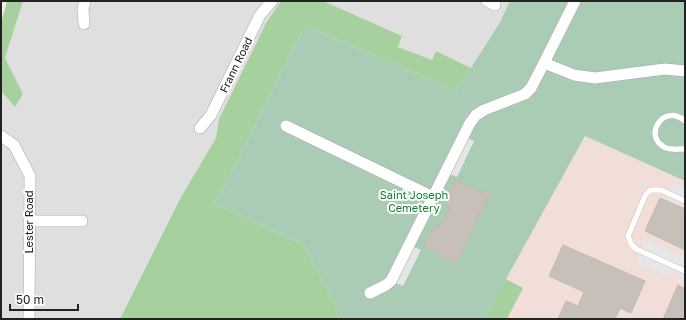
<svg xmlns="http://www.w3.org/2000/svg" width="686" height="320" viewBox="0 0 686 320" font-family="'Golos Text',sans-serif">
	<rect width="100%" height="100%" fill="#f2f0e9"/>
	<path fill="#e0dfdf" d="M 23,1 L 281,1 L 266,23 L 219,119 L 216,138 L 181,197 L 120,319 L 1,319 L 1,91 L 15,107 L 23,94 L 5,58 Z
		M 323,1 L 510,1 L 499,24 L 471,68 L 436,51 L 432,60 L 398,47 L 402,36 Z"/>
	<path fill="#f2ded9" d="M 585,136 L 685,181 L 685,319 L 507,319 L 523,288 L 506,279 Z"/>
	<path fill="#a6d09e" d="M 7,1 L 23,1 L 5,58 L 23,94 L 15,107 L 1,91 L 1,23 Z
		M 281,1 L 323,1 L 402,36 L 398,47 L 432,60 L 436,51 L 471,68 L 456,91 L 307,26 L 294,45 L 233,170 L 214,203 L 304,245 L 335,305 L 345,319 L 120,319 L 181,197 L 216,138 L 219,119 L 266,23 Z
		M 506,279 L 523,288 L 507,319 L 484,319 Z"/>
	<path fill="#aacbb4" d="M 510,1 L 685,1 L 685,181 L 585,136 L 484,319 L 345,319 L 335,305 L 304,245 L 214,203 L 233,170 L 294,45 L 307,26 L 456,91 L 499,24 Z"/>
	<path fill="#e6e6e6" d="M 467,138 L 474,141 L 457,177 L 450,174 Z
		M 675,183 L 685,187 L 685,206 L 664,198 Z
		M 646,239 L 685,257 L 685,284 L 677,281 L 680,273 L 674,270 L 670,278 L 636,263 Z
		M 414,247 L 421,250 L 403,286 L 396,283 Z"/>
	<path fill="#c7c0b8" stroke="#c4b9ab" d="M 456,180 L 482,193 L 484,190 L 490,193 L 456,263 L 424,247 L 434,227 L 443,223 L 449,208 L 446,199 Z
		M 660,198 L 685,209 L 685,250 L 645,231 Z
		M 563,245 L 645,281 L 631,313 L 620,308 L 615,319 L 558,319 L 566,301 L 578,306 L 584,292 L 549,276 Z
		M 678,285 L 685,289 L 685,319 L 663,319 Z"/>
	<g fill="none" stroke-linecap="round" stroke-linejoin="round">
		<g stroke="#a9a9a9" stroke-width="6">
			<path id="lane" d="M 685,121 C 664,102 641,137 666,148 C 672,150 679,149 685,149
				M 685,201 L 661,190 L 650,190 L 645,196 L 628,236 L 631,244 L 636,249 L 685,271"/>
		</g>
		<g stroke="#a9a9a9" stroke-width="12">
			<path id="street" d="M 487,1 L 495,5
				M 84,24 L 83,9 L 85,1
				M 544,63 L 574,75 L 595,78 L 665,69 L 685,71
				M 286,126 L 433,197
				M 200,128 L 211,115 L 260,15 L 272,1
				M 1,136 L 14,145 L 30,176 L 29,319
				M 29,221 L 82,221
				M 370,293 L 386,285 L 391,281 L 470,123 L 476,115 L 484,110 L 525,94 L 531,88 L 544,63 L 575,1"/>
		</g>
		<use href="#lane" stroke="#fff" stroke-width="5.5"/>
		<use href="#street" stroke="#fff" stroke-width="11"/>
	</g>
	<g text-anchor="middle" stroke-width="4" stroke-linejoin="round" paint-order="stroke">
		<g font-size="11" fill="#222" stroke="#fff">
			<text transform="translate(236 65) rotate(-64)" y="4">Frann Road</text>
			<text transform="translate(29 222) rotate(-90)" y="4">Lester Road</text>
		</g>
		<g font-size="11" fill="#0d8328" stroke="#fff">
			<text x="414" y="199">Saint Joseph<tspan x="414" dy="13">Cemetery</tspan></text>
		</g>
	</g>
	<rect width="686" height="320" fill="none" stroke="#222222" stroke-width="4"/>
	<path d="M10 304v6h68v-6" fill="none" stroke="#222222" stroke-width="2"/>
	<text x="16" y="304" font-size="12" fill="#222222" stroke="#ffffff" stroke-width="3" paint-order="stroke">50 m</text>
</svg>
